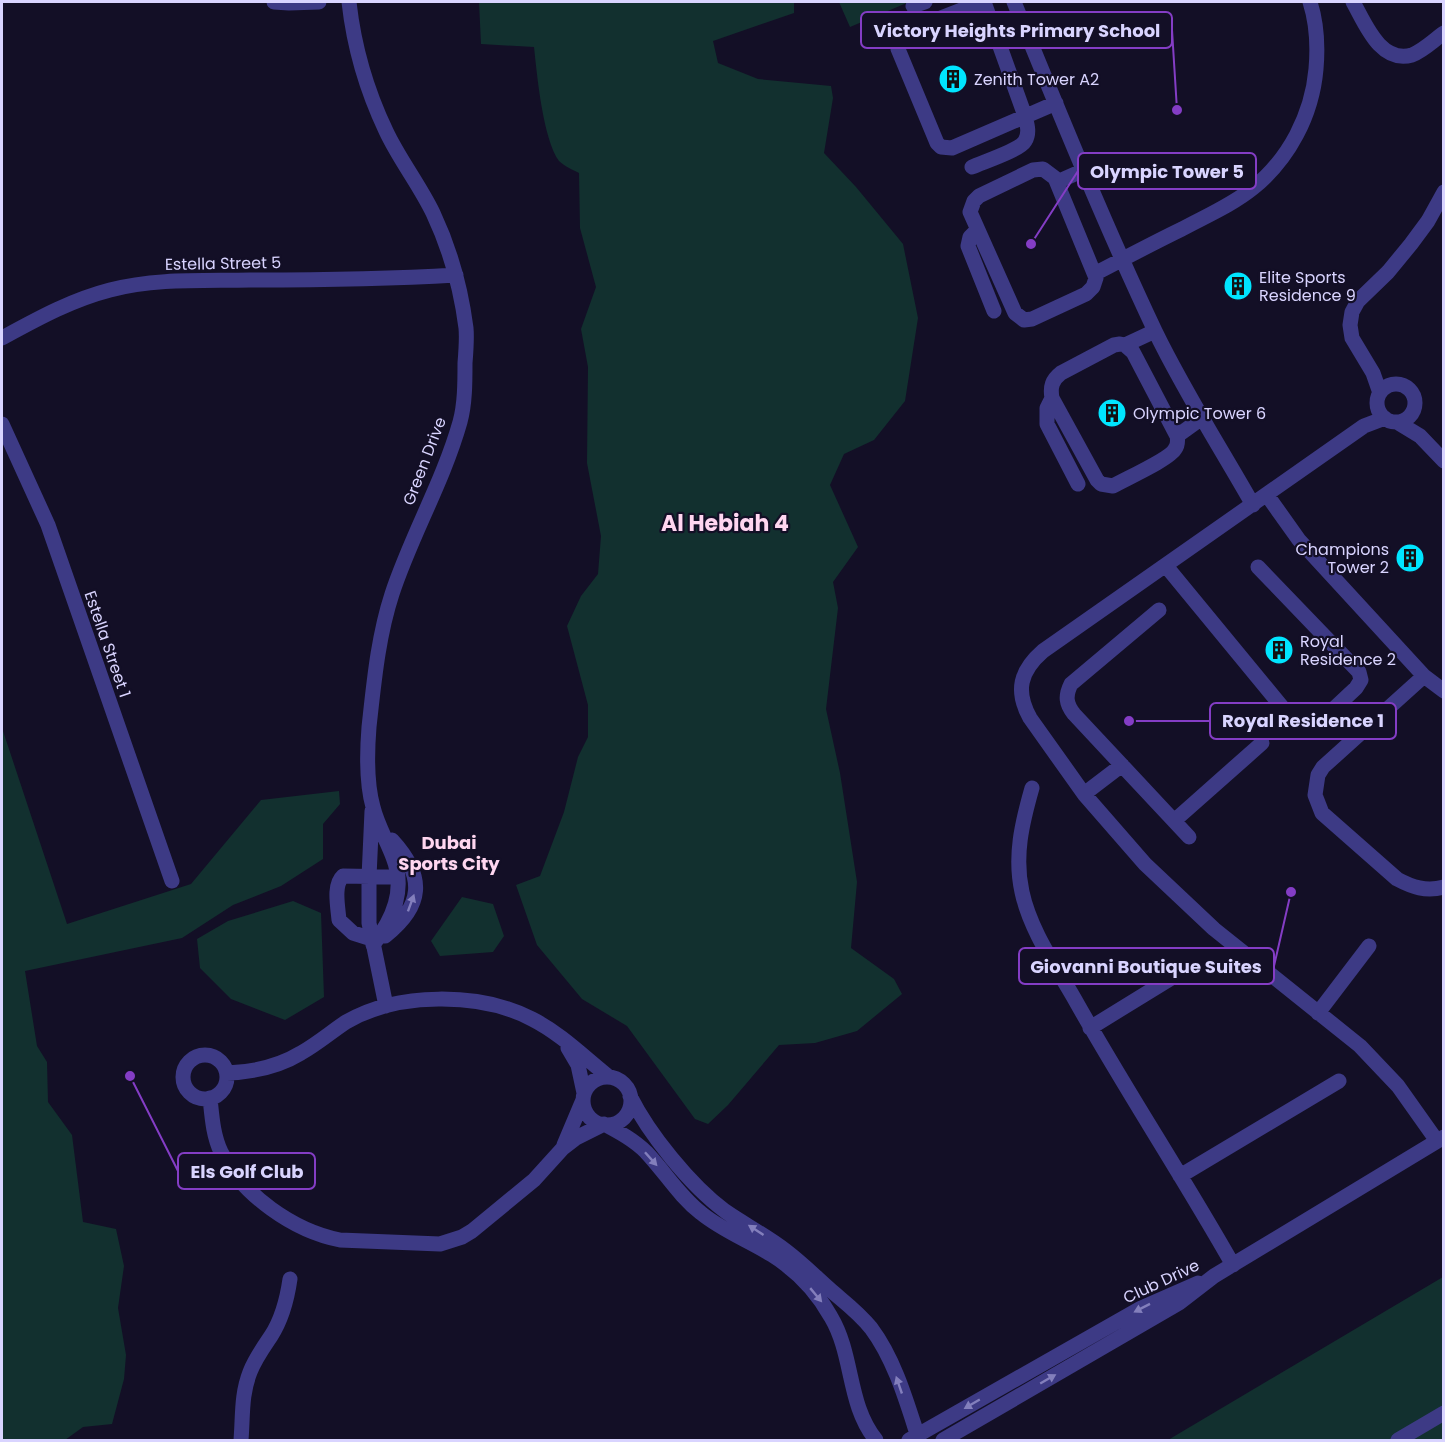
<svg xmlns="http://www.w3.org/2000/svg" width="1445" height="1442" viewBox="0 0 1445 1442" font-family="Poppins,sans-serif">
	<rect width="100%" height="100%" fill="#130f26"/>
	<path fill="#12302f" d="M 479,2 L 794,2 L 794,13 L 713,41 L 718,63 L 758,79 L 831,86 L 833,98 L 824,153 L 856,187 L 903,244 L 918,318 L 905,401 L 874,440 L 844,454 L 830,485 L 858,547 L 833,582 L 838,608 L 826,709 L 840,773 L 857,882 L 851,948 L 894,979 L 902,994 L 857,1031 L 815,1043 L 779,1045 L 728,1105 L 708,1124 L 695,1119 L 627,1026 L 582,999 L 537,945 L 516,885 L 540,876 L 564,812 L 578,757 L 588,737 L 588,705 L 567,626 L 581,596 L 598,574 L 601,536 L 587,463 L 588,367 L 581,329 L 596,287 L 580,228 L 579,173 C 573,170 564,166 559,161 C 543,139 537,75 534,47 L 481,44 Z
		M 839,2 L 909,2 L 850,27 Z
		M 2,728 L 67,924 L 191,884 L 261,800 L 339,791 L 340,804 L 323,824 L 323,859 L 281,886 L 233,905 L 182,938 L 25,971 L 37,1046 L 47,1062 L 48,1102 L 72,1135 L 83,1222 L 116,1229 L 124,1266 L 118,1308 L 126,1355 L 124,1379 L 112,1424 L 83,1427 L 65,1440 L 2,1440 Z
		M 462,897 L 493,904 L 504,936 L 493,952 L 440,956 L 431,941 Z
		M 293,901 L 321,913 L 324,997 L 285,1020 L 231,999 L 200,968 L 197,939 L 228,921 Z
		M 1443,1277 L 1443,1440 L 1168,1440 Z"/>
	<g fill="none" stroke-linecap="round" stroke-linejoin="round">
		<path stroke="#3d3a85" stroke-width="15" d="M 274,2 L 289,3 L 319,2
			M 349,2 C 354,47 366,89 386,131 C 399,159 419,184 433,213 C 450,249 461,289 466,328 C 467,339 466,351 465,363 C 465,382 465,404 460,422 C 443,482 411,536 392,594 C 378,637 374,682 369,727 C 367,752 366,782 373,807 C 377,824 387,841 393,857 C 406,890 393,919 373,945
			M 982,2 L 910,30 C 902,34 898,39 898,49 L 937,143 L 941,147 L 952,148 L 1056,103
			M 1014,2 C 1059,112 1104,223 1155,331 C 1184,391 1220,447 1253,505
			M 1353,2 C 1365,23 1380,64 1412,55 C 1423,51 1434,40 1444,33
			M 913,6 L 925,2
			M 972,167 C 983,162 1020,150 1025,141 C 1030,133 1027,124 1025,116 L 984,2
			M 1043,169 L 1055,178 L 1096,278 L 1093,287 L 1086,294 L 1032,319 L 1024,320 L 1015,313 L 970,212 L 974,201 L 979,196 L 1033,170 Z
			M 1057,182 L 1084,170
			M 977,230 L 970,237 L 968,246 L 994,311
			M 1096,273 C 1125,258 1153,243 1182,229 C 1206,216 1232,205 1253,188 C 1289,159 1312,115 1316,69 C 1318,46 1317,24 1310,2
			M 2,338 C 37,319 71,300 110,290 C 156,278 204,281 250,280 C 319,280 387,279 456,275
			M 1120,344 L 1125,345 L 1133,352 L 1177,436 C 1178,441 1178,445 1175,449 C 1170,459 1125,479 1113,486 L 1101,484 L 1097,480 L 1052,398 C 1050,387 1052,380 1061,373 L 1114,345 Z
			M 1125,345 L 1155,331
			M1377 403a19 19 0 1 1 38 0a19 19 0 1 1-38 0Z
			M 1380,393 L 1373,373 L 1352,338 L 1350,325 L 1352,312 L 1358,301 L 1388,272 L 1411,244 L 1428,221 L 1444,192
			M 1052,398 L 1047,408 L 1047,424 L 1078,484
			M 1385,418 L 1364,426 L 1043,651 C 1020,671 1015,691 1030,718 L 1084,794 L 1145,864 L 1214,929 L 1360,1046 L 1398,1086 L 1437,1141
			M 1397,422 L 1420,436 L 1444,461
			M 2,424 L 48,525 L 172,881
			M 1177,436 L 1202,418
			M 1267,495 L 1299,540 L 1424,676 L 1444,691
			M 1166,566 L 1287,713 C 1299,723 1311,724 1325,717 L 1356,688 L 1361,680 L 1359,672 L 1258,567
			M 1159,610 L 1071,684 C 1065,696 1066,704 1074,714 L 1189,837
			M 1424,676 L 1323,767 L 1318,775 L 1315,795 L 1322,813 L 1397,879 C 1412,887 1426,892 1444,887
			M 1032,788 C 1022,823 1014,856 1022,892 C 1030,930 1055,965 1074,998 C 1125,1089 1182,1175 1233,1265
			M 1084,794 L 1122,765
			M 372,811 L 369,877 L 369,923 L 386,1006
			M 1174,821 L 1262,743
			M 385,936 C 423,906 426,877 392,840
			M 372,939 L 353,933 L 339,920 C 338,907 333,885 343,876 L 398,877
			M 1318,1013 L 1369,946
			M 1090,1028 L 1199,961
			M 568,1048 L 578,1065 L 584,1093
			M183 1077a22 22 0 1 1 44 0a22 22 0 1 1-44 0Z
			M 227,1073 C 253,1072 278,1067 301,1053 C 317,1044 331,1032 346,1022 C 397,992 480,992 532,1019 C 560,1033 584,1057 609,1077
			M583 1101a24 24 0 1 1 48 0a24 24 0 1 1-48 0Z
			M 630,1096 C 649,1134 690,1185 725,1211 C 745,1225 767,1236 786,1251 C 803,1264 818,1279 834,1293 C 847,1304 860,1314 871,1328 C 895,1360 907,1403 919,1440
			M 210,1098 C 212,1117 213,1135 221,1152 C 242,1195 294,1231 340,1240 L 440,1244 L 462,1237 L 472,1231 L 534,1180 L 563,1148 L 576,1138 L 604,1124 C 619,1132 634,1140 646,1152 C 665,1172 679,1196 701,1213 C 723,1231 748,1240 772,1255 C 796,1270 817,1292 831,1317 C 854,1356 847,1404 876,1440
			M 564,1145 L 583,1100
			M 1180,1176 L 1339,1081
			M 241,1440 C 243,1416 241,1395 250,1372 C 255,1359 263,1348 271,1336 C 282,1319 287,1300 290,1279
			M 909,1440 L 1141,1308 L 1198,1283
			M 943,1440 L 1179,1303 L 1214,1276 L 1444,1137
			M 1398,1440 L 1444,1413"/>
	</g>
	<defs><path id="oneway-solid" d="M-6-.8H1V-3.2L6.5 0L1 3.2V.8H-6Z" transform="scale(1.5)"/></defs>
	<g fill="#837fbc">
		<use href="#oneway-solid" transform="translate(411 903) rotate(-70)"/>
		<use href="#oneway-solid" transform="translate(651 1159) rotate(48)"/>
		<use href="#oneway-solid" transform="translate(756 1230) rotate(-147)"/>
		<use href="#oneway-solid" transform="translate(816 1295) rotate(50)"/>
		<use href="#oneway-solid" transform="translate(1142 1308) rotate(153)"/>
		<use href="#oneway-solid" transform="translate(1048 1379) rotate(-30)"/>
		<use href="#oneway-solid" transform="translate(899 1385) rotate(-109)"/>
		<use href="#oneway-solid" transform="translate(972 1404) rotate(150)"/>
	</g>
	<defs>
		<g id="building-disc" transform="scale(1.5)"><circle r="9.5" fill="#00e5ff" stroke="#130f26"/><path d="M-4-6H4V6H1V3H-1V6H-4ZM-2.5-4.3h1.7v1.8h-1.7ZM.8-4.3h1.7v1.8H.8ZM-2.5-1h1.7V.8h-1.7ZM.8-1h1.7V.8H.8Z" fill="#111"/></g>
	</defs>
	<g fill-rule="evenodd">
		<use href="#building-disc" x="953" y="79"/>
		<use href="#building-disc" x="1238" y="286"/>
		<use href="#building-disc" x="1112" y="413"/>
		<use href="#building-disc" x="1410" y="558"/>
		<use href="#building-disc" x="1279" y="650"/>
	</g>
	<g text-anchor="middle" stroke-width="4.5" stroke-linejoin="round" paint-order="stroke">
		<g font-size="16" fill="#d9d4ff" stroke="#130f26" text-anchor="start">
			<text x="974" y="85">Zenith Tower A2</text>
			<text x="1259" y="283">Elite Sports<tspan x="1259" dy="18">Residence 9</tspan></text>
			<text x="1133" y="419">Olympic Tower 6</text>
			<text x="1389" y="555" text-anchor="end">Champions<tspan x="1389" dy="18">Tower 2</tspan></text>
			<text x="1300" y="647">Royal<tspan x="1300" dy="18">Residence 2</tspan></text>
		</g>
		<g font-size="16" fill="#d9d4ff" stroke="#130f26">
			<text transform="translate(223 263) rotate(-1)" y="6">Estella Street 5</text>
			<text transform="translate(424 461) rotate(-69)" y="6">Green Drive</text>
			<text transform="translate(108 644) rotate(71)" y="6">Estella Street 1</text>
			<text transform="translate(1161 1281) rotate(-25)" y="6">Club Drive</text>
		</g>
		<g font-size="18" font-weight="bold" fill="#ffd6f0" stroke="#130f26">
			<text x="449" y="849">Dubai<tspan x="449" dy="21">Sports City</tspan></text>
		</g>
		<g font-size="22" font-weight="bold" fill="#ffd6f0" stroke="#130f26">
			<text x="725" y="531">Al Hebiah 4</text>
		</g>
	</g>
	<path fill="none" stroke="#843dc5" stroke-width="2" d="M1177 110L1172 30M1031 244L1078 171M1129 721L1210 721M1291 892L1274 966M130 1076L178 1171"/>
	<g fill="#843dc5" stroke="#130f26" stroke-width="2">
		<circle cx="1177" cy="110" r="6"/>
		<circle cx="1031" cy="244" r="6"/>
		<circle cx="1129" cy="721" r="6"/>
		<circle cx="1291" cy="892" r="6"/>
		<circle cx="130" cy="1076" r="6"/>
	</g>
	<g fill="#130f26" stroke="#843dc5" stroke-width="2">
		<rect x="861" y="12" width="311" height="36" rx="6"/>
		<rect x="1078" y="153" width="178" height="36" rx="6"/>
		<rect x="1210" y="703" width="186" height="36" rx="6"/>
		<rect x="1019" y="948" width="255" height="36" rx="6"/>
		<rect x="178" y="1153" width="137" height="36" rx="6"/>
	</g>
	<g font-size="18" text-anchor="middle" font-weight="bold" fill="#d9d4ff">
		<text x="1017" y="37">Victory Heights Primary School</text>
		<text x="1167" y="178">Olympic Tower 5</text>
		<text x="1303" y="727">Royal Residence 1</text>
		<text x="1146" y="973">Giovanni Boutique Suites</text>
		<text x="247" y="1178">Els Golf Club</text>
	</g>
	<rect width="1445" height="1442" fill="none" stroke="#d9d4ff" stroke-width="6"/>
</svg>
